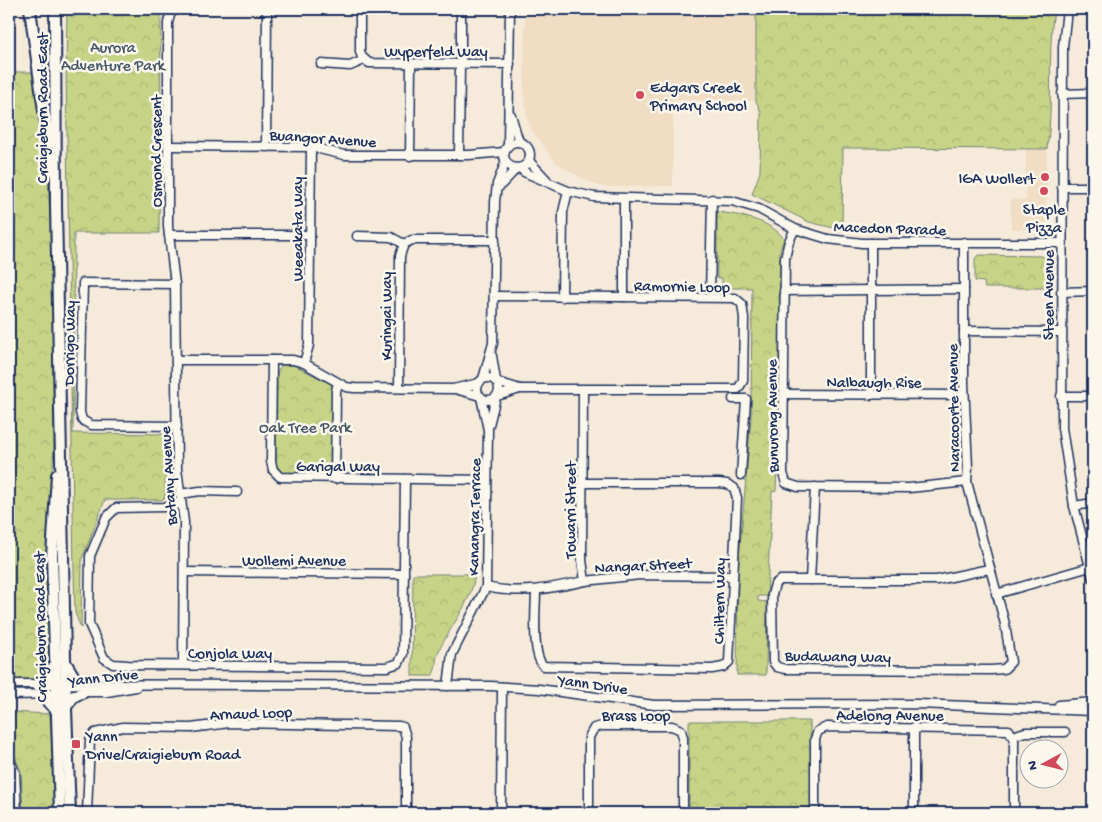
<svg xmlns="http://www.w3.org/2000/svg" width="1102" height="822" font-family="'Gochi Hand',sans-serif">
<style>
.built{fill:#f0ddc4}
.park{fill:url(#park-crowns);stroke:#718272}
.lines{fill:none;stroke-linecap:round;stroke-linejoin:round}
.stream{stroke:#5f98ae;stroke-width:2.5}
.minor-casing{stroke:#1b2f5e;stroke-width:11}
.major-casing{stroke:#1b2f5e;stroke-width:14}
.minor{stroke:#fbf7ec;stroke-width:8}
.major{stroke:#fbf7ec;stroke-width:10}
.poi-dot{fill:#d1495b;stroke:#fbf7ec;stroke-width:2}
.labels{text-anchor:middle;stroke-width:5;stroke-linejoin:round;paint-order:stroke}
.park-label{font-size:16px;fill:#465868;stroke:#fbf7ec}
.street-label{font-size:16px;fill:#1b2f5e;stroke:#fbf7ec}
.poi-label{font-size:16px;fill:#1b2f5e;stroke:#fbf7ec;text-anchor:start}
</style>
<defs>
<pattern id="park-crowns" width="20" height="18" patternUnits="userSpaceOnUse" patternTransform="scale(1.25)"><rect width="20" height="18" fill="#c7d487"/><path d="M2 6a3 3 0 1 1 6 0M12 15a3 3 0 1 1 6 0" fill="none" stroke="#aab677"/></pattern>
</defs>
<rect width="100%" height="100%" fill="#f6ebda"/>
<filter id="ink" filterUnits="userSpaceOnUse"><feTurbulence type="fractalNoise" baseFrequency=".02" numOctaves="2"/><feDisplacementMap in="SourceGraphic" scale="10" xChannelSelector="R" yChannelSelector="G"/><feConvolveMatrix kernelMatrix="1 2 1 2 8 2 1 2 1" color-interpolation-filters="sRGB"/></filter>
<g filter="url(#ink)">
<g class="built">
<path d="M525,9H756V101L673,100V186L602,187L587,181L556,163L531,129L527,118L524,90Z"/>
<path d="M1026,149H1047L1046,223L1040,229H1011V200H1026Z"/>
</g>
<g class="park">
<path d="M67,9H161L159,233H74L73,433L162,434L166,437L165,497L162,500H105L82,559L81,628L75,613L74,571L66,72Z"/>
<path d="M756,9H1054C1047,55 1054,103 1047,149L843,148L842,230L809,222L752,194L760,172L761,112L756,101Z"/>
<path d="M9,72H33L48,178L52,259L54,447L48,538L51,637L47,670L35,679H9Z"/>
<path d="M717,212C737,214 773,221 784,239L780,250L779,418L776,491L772,492L767,596H758V601L767,602L766,675H737L738,571L751,419L752,288H722V278H717Z"/>
<path d="M978,255L1042,256L1048,261L1047,288H985L984,282L975,281V259Z"/>
<path d="M282,365H294L335,386L331,475H283L276,465L277,372Z"/>
<path d="M413,574H475C472,603 449,627 438,653C435,661 437,669 432,676H412Z"/>
<path d="M9,712L50,714L55,813H23L21,771L9,743Z"/>
<path d="M689,721H810L811,812L689,813Z"/>
</g>
<g class="lines">
<g class="stream">
<path d="M74,16L87,9"/>
<path d="M9,117H13"/>
</g>
<g class="minor-casing">
<g id="minor">
<path d="M175,9L170,15L168,23V227L175,284L83,283L80,412L82,420L91,425L177,426"/>
<path d="M360,9V52L362,57L369,63L510,64"/>
<path d="M1067,9L1063,47L1062,428L1074,506L1093,578"/>
<path d="M321,64L350,66L364,60"/>
<path d="M461,64V9"/>
<path d="M1062,94L1093,93"/>
<path d="M511,115L519,142"/>
<circle cx="517" cy="155" r="13"/>
<path d="M169,146L311,147L344,155H469L505,152"/>
<path d="M508,146L510,9"/>
<path d="M266,147L267,9"/>
<path d="M459,155L460,64"/>
<path d="M410,156L411,64"/>
<path d="M529,161L546,179"/>
<path d="M520,168L524,172L568,191L594,197L732,201L759,209L795,229L828,239L862,243H1062"/>
<path d="M499,187L517,168"/>
<path d="M1062,187H1093"/>
<path d="M795,229L789,241L785,258L783,473L786,483L798,487L909,488L967,482"/>
<path d="M169,235H310"/>
<path d="M357,236L391,237L404,244L412,240H495"/>
<path d="M964,242V383L968,467L967,482L1005,624L1011,662L1004,669L991,670L785,669L777,667L773,662L772,595L775,584L780,580H937L989,569"/>
<path d="M175,284L177,469L184,522L183,665"/>
<path d="M784,291L964,289"/>
<path d="M1061,292L1093,291"/>
<path d="M495,296L735,298L742,304L744,318L743,381L738,389H520L497,396"/>
<path d="M562,297L563,212L568,191"/>
<path d="M624,297V200"/>
<path d="M710,297L712,199"/>
<path d="M964,331L1061,332"/>
<path d="M492,356L496,381"/>
<path d="M177,360H293L304,363L346,387L354,388L453,389L479,383"/>
<path d="M272,360L271,461L273,470L280,477L487,480"/>
<path d="M304,363L309,345L311,147"/>
<circle cx="488" cy="389" r="11"/>
<path d="M483,379L493,343L495,202L497,184L506,161"/>
<path d="M497,382L520,389"/>
<path d="M399,388L400,256L404,244"/>
<path d="M455,389L480,396"/>
<path d="M784,394L964,395"/>
<path d="M871,395V243"/>
<path d="M1061,396H1093"/>
<path d="M733,399H746L741,475"/>
<path d="M489,425L496,397"/>
<path d="M335,479L336,391L338,383"/>
<path d="M180,494L200,491L237,492"/>
<path d="M181,502L164,507L116,508L106,518L90,556L89,624L104,658L113,664L128,665L387,667L399,663L403,654L405,479"/>
<path d="M1074,506L1093,503"/>
<path d="M184,572L404,574"/>
<path d="M810,580L815,487"/>
<path d="M585,581L640,575L732,576"/>
<path d="M486,587C520,595 552,588 585,581L582,560L583,390"/>
<path d="M536,591C536,607 531,657 544,666L712,669L723,667L729,662L737,498L734,488L727,484L719,483H583"/>
<path d="M996,594L1090,567"/>
<path d="M9,684L491,686L539,689L654,705L918,704L1093,711"/>
<path d="M448,686L452,654L486,587L488,430L481,397"/>
<path d="M81,692H107L136,687"/>
<path d="M9,695L59,694"/>
<path d="M1059,705L1093,702"/>
<path d="M1013,736L1025,732H1065"/>
<path d="M9,758L15,773L17,813"/>
<path d="M87,813L90,740L95,733L123,727L191,728L229,723L399,726L403,727L406,737V813"/>
<path d="M501,813L502,687"/>
<path d="M589,813V737L594,728L602,726H672L681,730L683,738V813"/>
<path d="M815,813V739L818,731L827,727L1009,730L1014,739V813"/>
<path d="M914,813V727"/>
</g>
</g>
<g class="major-casing">
<g id="major">
<path d="M30,9L52,169"/>
<path d="M55,9L56,207L66,709L70,813"/>
<path d="M57,475L52,556L60,813"/>
<path d="M67,665L76,680L85,685"/>
<path d="M37,685L46,680L54,666"/>
<path d="M41,695L55,709"/>
<path d="M66,707L74,696L84,692"/>
</g>
</g>
<use href="#minor" class="minor"/>
<use href="#major" class="major"/>
</g>
</g>
<g class="poi-dot">
<circle cx="640" cy="95" r="5"/>
<circle cx="1045" cy="177" r="5"/>
<circle cx="1044" cy="191" r="5"/>
<rect x="71" y="739" width="10" height="10" rx="2.5"/>
</g>
<g class="labels">
<g class="park-label">
<text x="113" y="52">Aurora<tspan x="113" dy="18">Adventure Park</tspan></text>
<text x="305" y="432">Oak Tree Park</text>
</g>
<g class="street-label">
<text x="436" y="56">Wyperfeld Way</text>
<text transform="translate(41 108) rotate(-90)" y="6">Craigieburn Road East</text>
<text transform="translate(323 137) rotate(4)" y="6">Buangor Avenue</text>
<text transform="translate(155 151) rotate(-90)" y="6">Osmond Crescent</text>
<text transform="translate(890 227) rotate(2)" y="6">Macedon Parade</text>
<text transform="translate(296 229) rotate(-90)" y="6">Weeakata Way</text>
<text transform="translate(682 285) rotate(1)" y="6">Ramornie Loop</text>
<text transform="translate(1047 295) rotate(-90)" y="6">Steen Avenue</text>
<text transform="translate(385 316) rotate(-90)" y="6">Kuringai Way</text>
<text transform="translate(68 343) rotate(-89)" y="6">Dorrigo Way</text>
<text x="874" y="387">Nalbaugh Rise</text>
<text transform="translate(952 408) rotate(-91)" y="6">Naracoorte Avenue</text>
<text transform="translate(771 416) rotate(-91)" y="6">Bunurong Avenue</text>
<text x="338" y="471">Garigal Way</text>
<text transform="translate(167 476) rotate(-94)" y="6">Botany Avenue</text>
<text transform="translate(569 510) rotate(-90)" y="6">Towarri Street</text>
<text transform="translate(473 517) rotate(-89)" y="6">Kanangra Terrace</text>
<text x="294" y="565">Wollemi Avenue</text>
<text transform="translate(643 564) rotate(-3)" y="6">Nangar Street</text>
<text transform="translate(718 601) rotate(-89)" y="6">Chiltern Way</text>
<text transform="translate(39 627) rotate(-91)" y="6">Craigieburn Road East</text>
<text x="230" y="658">Conjola Way</text>
<text transform="translate(838 655) rotate(1)" y="6">Budawang Way</text>
<text transform="translate(103 676) rotate(-6)" y="6">Yann Drive</text>
<text transform="translate(593 683) rotate(8)" y="6">Yann Drive</text>
<text transform="translate(251 712) rotate(-2)" y="6">Arnaud Loop</text>
<text x="636" y="720">Brass Loop</text>
<text x="890" y="720">Adelong Avenue</text>
</g>
<g class="poi-label">
<text x="650" y="92">Edgars Creek<tspan x="650" dy="18">Primary School</tspan></text>
<text x="1035" y="183" text-anchor="end">IGA Wollert</text>
<text x="1044" y="214" text-anchor="middle">Staple<tspan x="1044" dy="18">Pizza</tspan></text>
<text x="86" y="741">Yann<tspan x="86" dy="18">Drive/Craigieburn Road</tspan></text>
</g>
</g>
<rect width="1102" height="822" fill="none" stroke="#fbf7ec" stroke-width="30"/>
<rect x="15" y="15" width="1072" height="792" fill="none" stroke="#1b2f5e" stroke-width="2" filter="url(#ink)"/>
<g transform="translate(1044 764) rotate(263)"><circle r="24" fill="#fbf7ec" stroke="#a1a7b3"/>
<path d="M0-4L9 19L0 12L-9 19Z" fill="#d1495b"/>
<text y="-8" font-size="14" font-weight="bold" text-anchor="middle" fill="#1b2f5e">N</text>
</g>
</svg>
